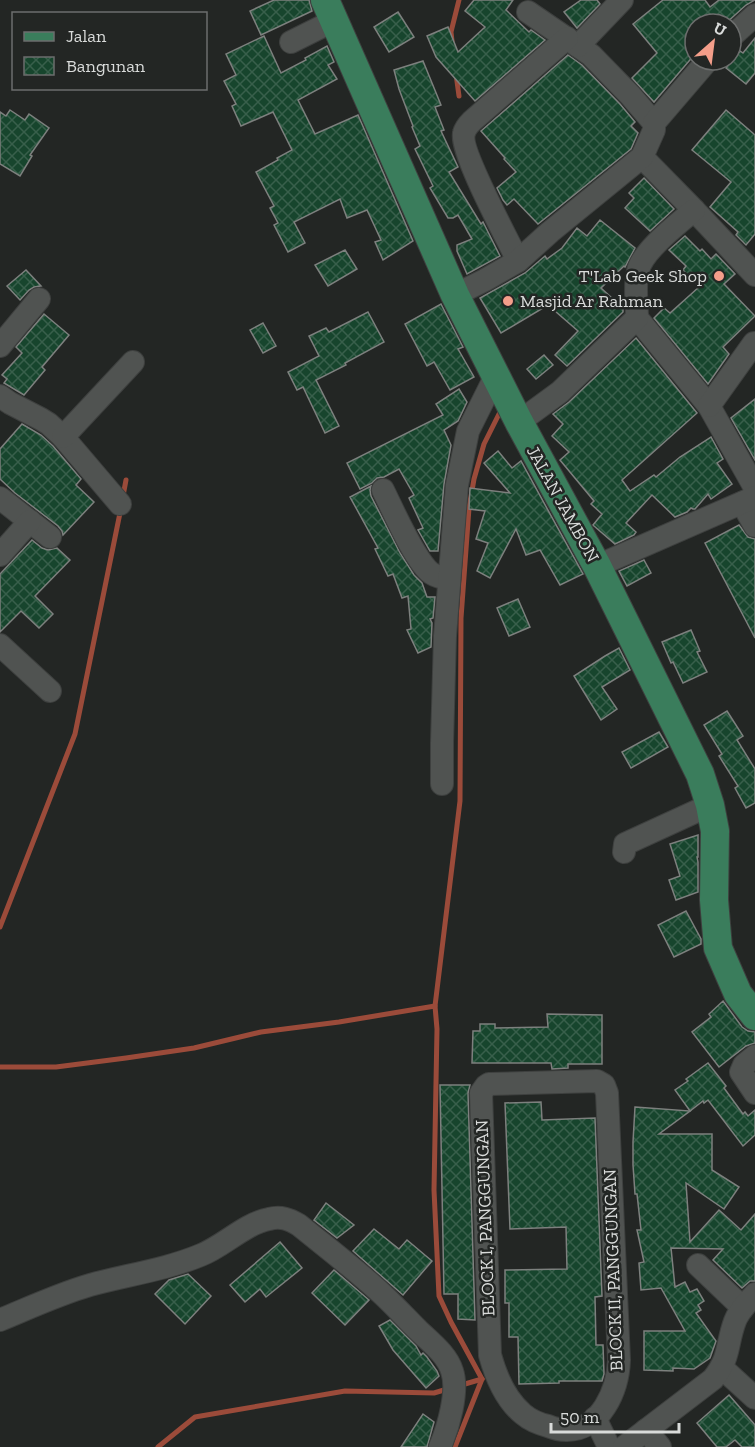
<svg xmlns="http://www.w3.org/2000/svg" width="755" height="1447" font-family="'Zilla Slab',serif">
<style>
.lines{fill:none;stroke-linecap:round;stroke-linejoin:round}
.stream{stroke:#9b4b3a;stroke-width:5}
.building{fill:url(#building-cross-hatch);stroke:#7d807e;stroke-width:1.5}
.minor-casing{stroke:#3e403f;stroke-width:24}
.major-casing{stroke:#3e403f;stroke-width:30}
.minor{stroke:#505351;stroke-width:22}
.major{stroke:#3a7d5c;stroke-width:28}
.poi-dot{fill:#f49e8a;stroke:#232624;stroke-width:2}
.labels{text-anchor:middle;stroke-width:5;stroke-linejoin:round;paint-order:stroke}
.poi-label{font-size:18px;fill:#d9dbda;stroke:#232624;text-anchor:end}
.street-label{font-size:18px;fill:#d9dbda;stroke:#232624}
</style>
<defs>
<pattern id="building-cross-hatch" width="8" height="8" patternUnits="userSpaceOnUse" patternTransform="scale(1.5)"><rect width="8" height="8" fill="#17452d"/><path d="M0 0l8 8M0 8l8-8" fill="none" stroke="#385f4b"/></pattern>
</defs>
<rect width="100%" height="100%" fill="#232624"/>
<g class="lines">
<g class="stream">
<path d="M452,41L451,32L459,0"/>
<path d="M456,74L459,96"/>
<path d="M123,496L126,480"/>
<path d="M0,927L75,734L121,508"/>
<path d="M0,1067H56L126,1058L194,1048L261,1032L339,1022L435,1006"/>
<path d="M482,1379L451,1322L439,1296L434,1190L437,1029L435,1006L460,801L461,618L469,508L474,479L484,444L502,408"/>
<path d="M465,1384L482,1379"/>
<path d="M158,1447L195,1417L345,1391L434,1393L444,1390"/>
<path d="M455,1447L482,1379"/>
</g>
</g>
<g class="building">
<path d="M274,0H309L312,11L261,35L250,11Z"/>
<path d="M474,0H513L506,10L529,32L531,30L545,40L475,101L436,57L427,36L448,27L458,52L485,27L465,11Z"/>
<path d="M581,0H597L600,4L577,28L564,12Z"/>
<path d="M663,0H705L710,7L719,0H755L746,5L725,24H695V54L654,102L632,78L657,53L633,24Z"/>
<path d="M398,12L414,37L389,52L374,27Z"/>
<path d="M264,36L281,73L306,60L305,58L327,46L334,62L328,65L337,79L298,100L315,134L358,115L413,241L383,260L375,242L381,240L367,210L347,218L340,199L294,222L305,243L288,252L274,225L278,223L270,208L274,206L256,172L278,160L277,158L292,150L273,112L241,126L232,106L236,104L224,81L236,75L226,54Z"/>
<path d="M755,38V73L746,84L726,68L740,51L743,53Z"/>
<path d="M568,55L582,65L620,104L635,122L631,126L638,133L631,149L538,224L514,199L507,205L503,200L497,188L516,172L504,159L505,158L481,131Z"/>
<path d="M423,61L441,105L435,107L444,130L441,131L458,167L449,172L481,224L483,222L500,256L467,274L457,251V245L472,239L458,215L453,218H448L430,188L433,186L415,149L420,146L412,127L413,126L399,89L394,70Z"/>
<path d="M10,110L25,120L29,114L49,128L30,155L32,156L20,176L0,164V112L6,116Z"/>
<path d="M726,110L755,135V234L746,245L736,235L738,232L710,207L731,182L692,150Z"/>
<path d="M644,178L674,209L650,231L625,208L634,198L629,193Z"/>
<path d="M600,220L635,248L625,267L624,266L601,288L623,308V312L567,366L555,355L578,331L548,305L501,333L480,298L525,273L545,256L547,259L562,248L577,228L587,236Z"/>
<path d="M685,236L700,251L702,249L711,259L716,254L735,274L724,284L755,316L723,347L729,354L708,384L654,318L664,308L670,313L699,287L683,270L686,266L669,250Z"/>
<path d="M345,250L357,269L328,286L315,265Z"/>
<path d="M26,270L41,286L34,287L29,290L20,300L7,286Z"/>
<path d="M441,304L463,347L458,349L474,377L450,390L434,362L427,366L405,324Z"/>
<path d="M368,312L384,342L345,363L346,365L316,380L339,426L325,433L303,387L297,390L288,372L319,356L309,336L326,328L329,332Z"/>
<path d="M44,314L69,335L42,367L45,370L24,395L4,383L7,379L2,375L22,353L16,347Z"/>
<path d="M263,323L276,346L263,353L250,330Z"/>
<path d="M636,338L697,413L622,480L630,491L654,475L656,477L680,457L711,437L723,459L717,463L732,484L711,499L708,494L695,509H693L691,508L687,512L675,517L652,495L626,523L636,532L634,535L615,544L594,526L593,525L602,514L591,504L594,501L560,460L569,452L552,436L563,424L553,414L569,402Z"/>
<path d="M544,355L553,365L536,379L527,369Z"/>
<path d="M459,389L467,402L458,421L444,430L451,445L444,484L438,551H430L418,530L423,528L409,498L414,495L399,469L384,477L377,478L372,483L360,489L347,463L443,415L436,404Z"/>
<path d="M755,399V460L731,418Z"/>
<path d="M22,424L41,435L53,446L81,479L76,485L94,502L63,535L62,531L58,526L15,493L0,479V449Z"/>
<path d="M498,451L512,468L521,461L583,574L560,585L540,550L526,555L516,529L490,578L477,571L488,543L476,539L485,511L469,509L470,488L510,493L484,463Z"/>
<path d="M371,486L370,490L371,496L400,553L414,575L422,583L427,597H435L433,618L430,619L432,623L431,647L418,653L407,630L411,629L408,596L402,598L393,574L388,576L375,549L378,548L350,497Z"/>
<path d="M739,525L748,537L755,539V638L705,543Z"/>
<path d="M32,540L42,548L48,550L57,548L70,560L35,596L53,614L39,628L21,611L0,632V574Z"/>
<path d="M644,560L651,573L627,586L619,571Z"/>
<path d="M518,599L530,627L509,636L497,608Z"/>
<path d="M691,630L700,651L697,652L707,672L683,683L673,662L671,663L662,642Z"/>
<path d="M619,648L630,670L602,687L617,709L601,720L574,676L605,656Z"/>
<path d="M727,711L743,736L737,740L755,769V803L746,808L735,788L738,786L719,756L722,754L704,725Z"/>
<path d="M659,732L668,747L631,768L622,752Z"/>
<path d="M698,835V857H697L698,862V892L676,900L669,880L680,876L670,844Z"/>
<path d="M686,911L701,939V944L674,957L658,925Z"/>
<path d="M723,1001L742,1027L748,1031L755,1032V1043L746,1046L719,1067L692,1032L711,1017L709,1014Z"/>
<path d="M547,1014L602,1015V1064H568V1068L552,1069L551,1063H472L473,1031H480V1024H495V1028L548,1027Z"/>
<path d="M708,1063L726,1086L724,1088L743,1114L745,1112L748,1116L755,1110V1135L743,1146L708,1100L704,1103L703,1101L690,1111L675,1090L688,1081L686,1079Z"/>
<path d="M440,1085H470L468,1093L475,1320L458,1319V1294H444Z"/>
<path d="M541,1102L542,1120L595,1118L602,1296L595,1297L596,1345H603L604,1374L602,1381H559V1383L519,1384L518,1337H509V1303H505V1270L567,1269L566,1227L510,1229L505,1103Z"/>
<path d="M635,1107L690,1111L659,1134H712V1170L739,1187L724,1209L686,1183L690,1242L719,1210L741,1230L755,1214V1281H750L742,1288L713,1260L723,1249L671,1248L675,1287L685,1282L690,1292L697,1289L704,1301L698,1305L701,1310L696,1313L716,1341L710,1358L694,1369L673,1368V1371L644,1370V1331H685L661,1288L641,1290L639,1263L644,1262L637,1230H641L637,1194H635L633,1165V1142Z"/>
<path d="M326,1203L354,1225L337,1238L314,1220Z"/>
<path d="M374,1229L399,1249L407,1240L432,1261L403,1295L353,1251Z"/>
<path d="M280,1242L302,1268L266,1297L260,1289L245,1302L230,1285Z"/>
<path d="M334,1270L369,1300L345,1325L312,1293Z"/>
<path d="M188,1274L211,1296L185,1324L155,1294L169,1280Z"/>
<path d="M390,1320L416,1346L421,1355L423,1353L427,1357L437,1371L439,1376L426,1388L393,1350L379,1326Z"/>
<path d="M729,1395L755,1425V1447H742L735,1440L726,1447H717L697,1423Z"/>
<path d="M423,1414L434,1422L427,1447H401Z"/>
</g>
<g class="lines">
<g class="minor-casing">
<g id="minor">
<path d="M528,12L591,55L630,95L654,123"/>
<path d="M731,37L755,15"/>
<path d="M291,42L335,20"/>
<path d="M578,46L622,0"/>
<path d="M642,157L694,210L755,275"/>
<path d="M518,261C508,240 459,150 464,133C465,129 469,124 472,121L567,38"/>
<path d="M455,295L485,280L518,261L550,232L642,157L654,130V123L708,60"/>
<path d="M637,318L709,406L755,488"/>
<path d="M0,346L39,299"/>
<path d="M0,396L10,403L41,419L49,424L63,437L120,504"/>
<path d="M709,406L754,343"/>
<path d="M519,422L560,392L637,318C637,304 634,284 638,271C642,251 678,224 694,210"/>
<path d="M63,437L133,362"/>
<path d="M383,490C393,510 415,561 431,573C437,577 443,578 449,579"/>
<path d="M0,498L50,537"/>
<path d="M742,503L755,526"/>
<path d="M0,555L30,521"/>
<path d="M597,566L755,497"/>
<path d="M0,645L50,691"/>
<path d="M442,784V743L445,636L457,485L468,431L495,377"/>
<path d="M624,852L625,844L710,805"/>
<path d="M755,1056L744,1065L741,1072L755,1093"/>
<path d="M597,1081L604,1085L607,1093L619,1360C618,1389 601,1431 566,1430C560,1430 553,1428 548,1426C540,1424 530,1420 523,1414C505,1399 496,1377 490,1355L481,1093L486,1086L489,1084Z"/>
<path d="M698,1265L743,1308"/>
<path d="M0,1320C29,1308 59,1294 90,1285C126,1275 165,1270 201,1255C224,1246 244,1224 269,1219C281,1216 289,1219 299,1225C326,1247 355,1269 381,1293C393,1304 405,1317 417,1329C429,1341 447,1354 452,1371C459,1391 448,1428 440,1447"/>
<path d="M722,1368L755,1398"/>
<path d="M595,1418L609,1447"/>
<path d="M646,1430L660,1447"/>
<path d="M624,1447L713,1379C731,1356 726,1345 735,1321C739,1310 748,1302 755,1294"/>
</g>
</g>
<g class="major-casing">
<path id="major" d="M325,0L455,295L519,422L597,566L700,774L710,805L715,831L714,900L718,948L738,994L755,1016"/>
</g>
<use href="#minor" class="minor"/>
<use href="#major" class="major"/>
</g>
<g class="poi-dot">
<circle cx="719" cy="276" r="6"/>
<circle cx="508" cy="301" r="6"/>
</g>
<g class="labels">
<g class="poi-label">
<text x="707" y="282">T'Lab Geek Shop</text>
<text x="520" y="307" text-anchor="start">Masjid Ar Rahman</text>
</g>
<g class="street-label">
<text transform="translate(563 504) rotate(61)" y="6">JALAN JAMBON</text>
<text transform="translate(485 1218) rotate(-92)" y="6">BLOCK I, PANGGUNGAN</text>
<text transform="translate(613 1270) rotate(-92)" y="6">BLOCK II, PANGGUNGAN</text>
</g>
</g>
<rect x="12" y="12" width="195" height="78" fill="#232624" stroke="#6c6e6d" stroke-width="1.5"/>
<rect x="24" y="32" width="30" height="9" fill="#3a7d5c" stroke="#6c6e6d" stroke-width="1.5"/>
<text x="66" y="42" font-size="18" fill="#d9dbda">Jalan</text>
<rect x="24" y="57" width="30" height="18" fill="url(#building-cross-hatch)" stroke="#6c6e6d" stroke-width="1.5"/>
<text x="66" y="72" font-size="18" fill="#d9dbda">Bangunan</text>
<g transform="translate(713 42) rotate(28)"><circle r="28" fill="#232624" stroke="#6c6e6d" stroke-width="1.5"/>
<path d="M0-4.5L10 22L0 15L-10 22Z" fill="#f49e8a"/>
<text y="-9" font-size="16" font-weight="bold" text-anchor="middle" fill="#d9dbda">U</text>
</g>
<path d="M551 1423v9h128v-9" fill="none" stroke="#d9dbda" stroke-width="3"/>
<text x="560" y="1423" font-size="18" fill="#d9dbda" stroke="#232624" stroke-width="4.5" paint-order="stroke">50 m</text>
</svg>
